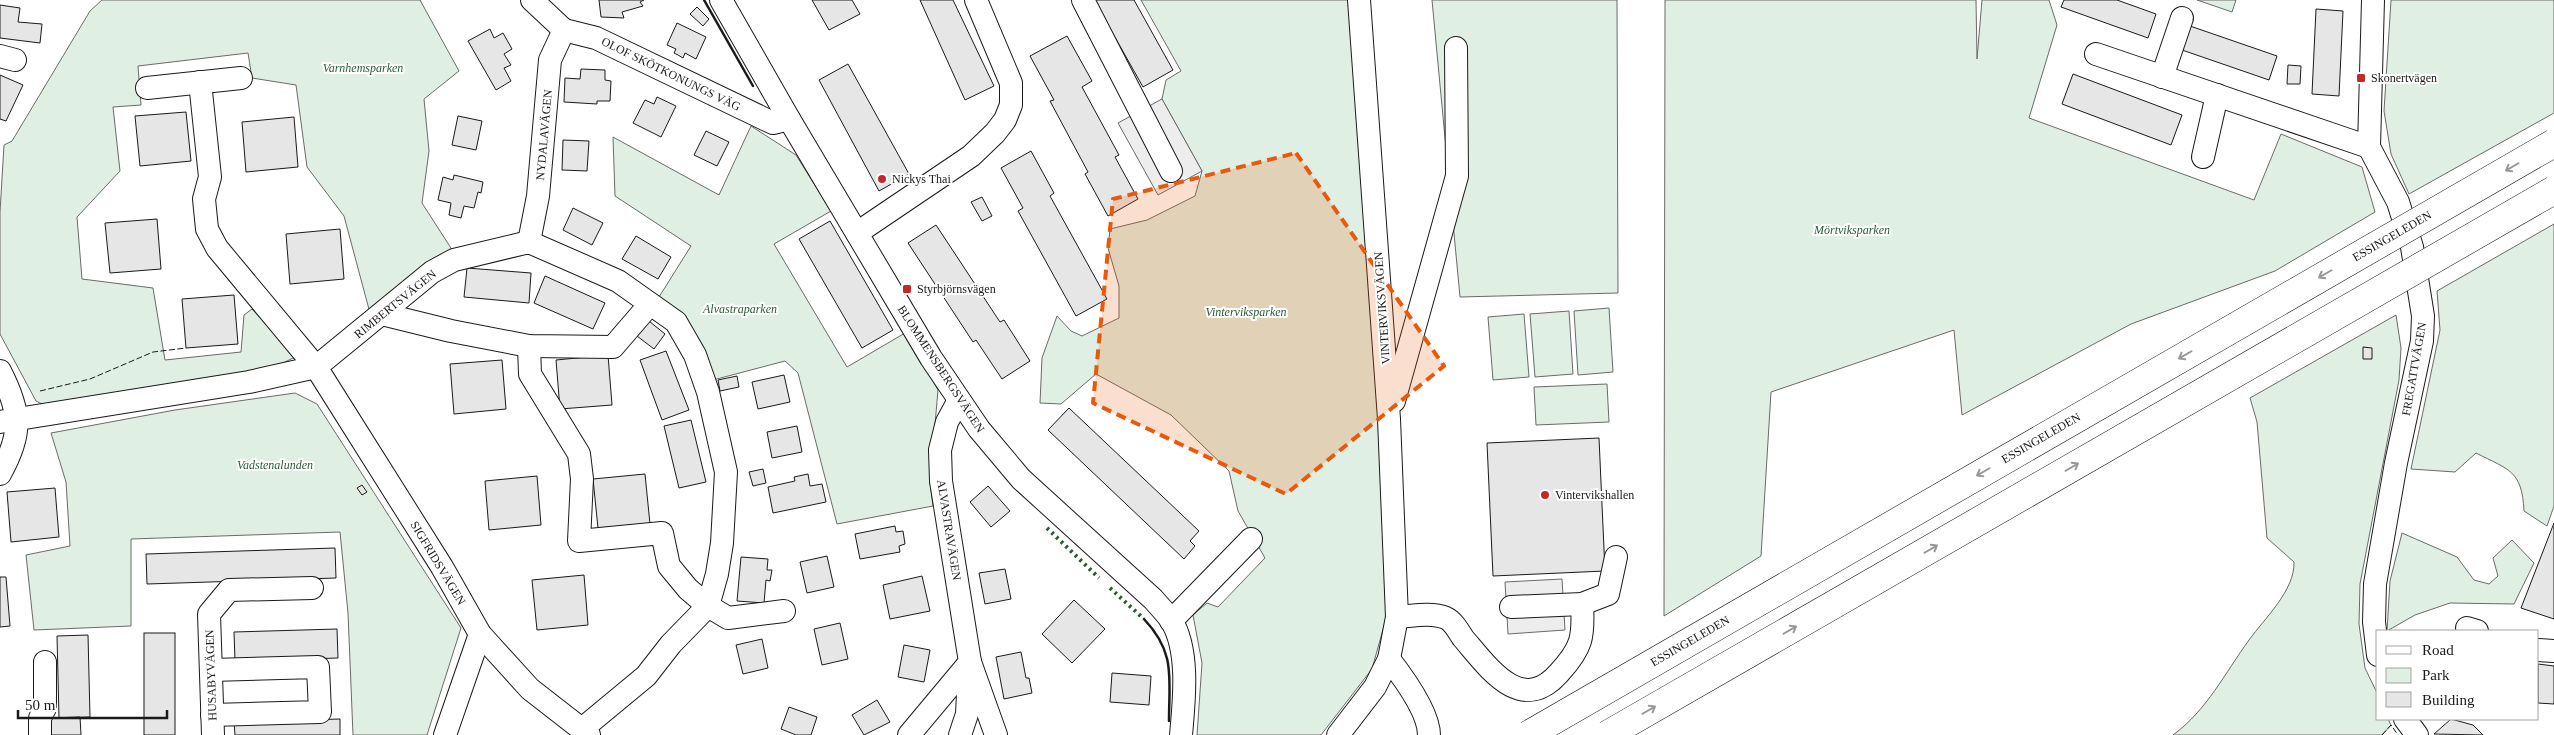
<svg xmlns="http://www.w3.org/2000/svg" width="2554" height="735" font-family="Georgia,serif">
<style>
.green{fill:#e0efe3;stroke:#6a6a6a}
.parking{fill:#ededed;stroke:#6a6a6a}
.building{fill:#e6e6e6;stroke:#1a1a1a}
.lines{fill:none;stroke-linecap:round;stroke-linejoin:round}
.minor-casing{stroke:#1a1a1a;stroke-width:24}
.minor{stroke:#fff;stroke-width:22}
.highway-bridge-casing{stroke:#1a1a1a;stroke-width:29;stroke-linecap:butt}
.highway-bridge{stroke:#fff;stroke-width:28}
.hedge{stroke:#2b5a34;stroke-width:4;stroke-dasharray:2.5 4;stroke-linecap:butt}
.fence{stroke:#1a1a1a;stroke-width:1;stroke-dasharray:6 2.5;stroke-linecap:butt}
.wall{stroke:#1a1a1a;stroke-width:2.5}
.oneway{stroke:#989898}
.marked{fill:#e8590c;fill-opacity:0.2;stroke:#e8590c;stroke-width:4;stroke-dasharray:10 6;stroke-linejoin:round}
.poi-dot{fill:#c62828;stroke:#fff;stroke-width:2}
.labels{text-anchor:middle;stroke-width:4;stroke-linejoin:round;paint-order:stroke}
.park-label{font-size:12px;font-style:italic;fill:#2b5a34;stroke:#fff}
.street-label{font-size:12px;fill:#1a1a1a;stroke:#fff}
.poi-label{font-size:12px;fill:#1a1a1a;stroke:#fff;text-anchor:start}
</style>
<rect width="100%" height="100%" fill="#fff"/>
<g class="green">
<path d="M102,0H420L459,71L424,99L429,151L422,203L458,259L370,313L344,216L307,167L296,85L252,78L248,53L138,66L141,105L113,107L120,171L77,217L82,279L153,288L165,360L241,352L244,315L252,309L295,357L275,367L44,405L36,401L0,334V212L4,145L12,141L90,11Z"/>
<path d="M1141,0H1351L1374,327L1387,615L1372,669L1321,735H1197L1202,663L1193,615L1207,603L1218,607L1265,558L1238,511L1229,471L1171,415L1096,374L1061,404L1040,403L1042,358L1057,316L1071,331L1082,336L1119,318V286L1108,248L1110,229L1147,220L1195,196L1202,171L1162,99L1166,80L1181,71Z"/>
<path d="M1432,0H1617L1618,293L1460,297Z"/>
<path d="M1665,0H1976L1977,59L1982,0H2049L2057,25L2029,118L2254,200L2281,134L2362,167L2375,212L2275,271L2131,324L1962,415L1954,330L1771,392L1761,556L1664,616Z"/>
<path d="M2197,0H2236L2232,12Z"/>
<path d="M2391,0H2554V113L2409,194L2391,154L2384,111Z"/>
<path d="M751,126L796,155L831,211L774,244L847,367L905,333L938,390L930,482L933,506L837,524L798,373L785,361L713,380L685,315L659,297L691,246L615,196L613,137L719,195Z"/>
<path d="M2554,224V506L2547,526L2524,511C2522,470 2509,470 2476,453L2455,472L2411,469L2440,330L2437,291Z"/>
<path d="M1609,308L1613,372L1578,375L1574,311Z"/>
<path d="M1569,311L1573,374L1535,377L1530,314Z"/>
<path d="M1524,314L1529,377L1493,380L1488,317Z"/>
<path d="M2396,315L2401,348L2399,380L2360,584L2359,624L2365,668L2378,695V719H2388L2391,725L2382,735H2173C2207,710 2225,673 2249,640C2265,618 2295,590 2294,562L2267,538L2257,422L2250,398Z"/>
<path d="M1607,384L1609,422L1536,425L1534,387Z"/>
<path d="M295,393L317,404L461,628L427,735H353L348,613L340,532L131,539V626L34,630L26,555L70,546L66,482L51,433L175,410Z"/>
<path d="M2402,533L2457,557L2474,580L2489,584L2498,576L2493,558L2512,540L2534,563L2514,604L2450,603L2415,615L2387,631L2390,581Z"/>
</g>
<g class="parking">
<path d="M1162,99L1202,171L1158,195L1118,123Z"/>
<path d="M1562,579L1565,630L1508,634L1505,582Z"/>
</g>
<g class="building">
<path d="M599,0H644L640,2L643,6L622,12L624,18L601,17Z"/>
<path d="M812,0H852L860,14L829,30Z"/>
<path d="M920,0H953L994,86L965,100Z"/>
<path d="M1094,0H1134L1173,70L1143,87Z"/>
<path d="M2064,0H2117L2156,14L2148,38L2061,7Z"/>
<path d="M0,5L20,8L18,22L42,24L40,43L0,38Z"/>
<path d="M697,7L709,19L703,26L690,14Z"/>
<path d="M2316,9L2343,11L2339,96L2312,94Z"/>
<path d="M677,23L706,37L696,59L685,53L683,58L678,55L674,53L676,49L667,45Z"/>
<path d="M2190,26L2277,56L2269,80L2182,50Z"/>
<path d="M490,29L494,38L503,33L512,49L504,54L511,65L504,68L511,81L496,90L468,41Z"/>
<path d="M1067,36L1092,81L1082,87L1119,155L1115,157L1138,199L1108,216L1085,174L1088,172L1050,101L1054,100L1030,56Z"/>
<path d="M848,64L909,174L879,191L819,80Z"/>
<path d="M2288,65L2301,66L2300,84H2287Z"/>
<path d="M581,69L605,70V80L611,81L610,101H597V104L564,102L565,78L580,79Z"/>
<path d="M2073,74L2182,115L2171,145L2062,104Z"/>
<path d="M0,75L23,85L6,121L0,119Z"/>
<path d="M657,97L676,106L661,137L633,123L645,100L654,104Z"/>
<path d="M186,112L191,161L140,166L135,116Z"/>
<path d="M458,116L482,121L476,150L452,145Z"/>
<path d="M294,117L298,167L246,172L242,122Z"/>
<path d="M706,131L729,142L717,166L694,155Z"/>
<path d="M563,140L589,141L587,171L562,170Z"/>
<path d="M1031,151L1054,193L1050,196L1107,299L1076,316L1018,211L1023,208L1001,168Z"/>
<path d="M454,175L483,182L481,193L478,192L474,208L464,206L461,218L449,215L451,203L438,200L443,177L453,180Z"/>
<path d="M982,197L992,216L982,221L971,202Z"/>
<path d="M573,208L603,223L592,245L563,230Z"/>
<path d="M157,219L161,269L110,273L105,223Z"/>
<path d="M830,221L893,330L862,348L799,239Z"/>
<path d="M936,225L1000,322L1004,320L1030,361L1002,379L976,340L973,342L908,243Z"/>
<path d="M340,229L344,279L290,284L286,234Z"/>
<path d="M636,236L671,257L658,279L622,259Z"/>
<path d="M467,268L531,273L529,303L464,297Z"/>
<path d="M545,276L605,303L593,329L534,303Z"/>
<path d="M234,295L238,344L186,348L182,299Z"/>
<path d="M649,321L665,334L654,349L637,336Z"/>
<path d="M2363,347L2372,348V359H2363Z"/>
<path d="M666,351L689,410L662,420L640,360Z"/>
<path d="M608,355L612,405L560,409L556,360Z"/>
<path d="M502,360L506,409L454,414L450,364Z"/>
<path d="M784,375L790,402L758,409L752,382Z"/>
<path d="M737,376L739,387L720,391L718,380Z"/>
<path d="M1069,408L1199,531L1190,541L1195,546L1184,559L1048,430Z"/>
<path d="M691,420L706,482L679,488L664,426Z"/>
<path d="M797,426L802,452L772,458L767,432Z"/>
<path d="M1599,438L1605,571L1493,576L1487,443Z"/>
<path d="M763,469L766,483L753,486L749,472Z"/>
<path d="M645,474L650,524L598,528L593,479Z"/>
<path d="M808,474L810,486L822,484L826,502L773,513L768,487L795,481L794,477Z"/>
<path d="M537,476L541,525L489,530L485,481Z"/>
<path d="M362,485L367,492L362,495L357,488Z"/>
<path d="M988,486L1010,511L991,527L970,502Z"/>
<path d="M55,488L59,537L11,542L7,492Z"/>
<path d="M2554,523V619L2521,608Z"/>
<path d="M895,526L896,532L903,531L905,544L899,546L900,552L860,559L855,534Z"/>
<path d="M335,548L336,578L147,584L146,554Z"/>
<path d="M827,556L834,587L807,593L800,562Z"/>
<path d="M741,557L768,559L767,570H772L770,581L766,580L764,603L737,601Z"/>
<path d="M1005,569L1011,599L985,604L979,573Z"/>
<path d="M584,575L588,625L537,630L532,580Z"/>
<path d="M922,576L930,611L890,619L883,585Z"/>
<path d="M0,577H6L10,626L0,627Z"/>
<path d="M1074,600L1105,629L1072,663L1042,634Z"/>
<path d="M840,623L848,659L822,665L814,629Z"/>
<path d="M337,629L338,658L235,661L234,632Z"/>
<rect x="144" y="633" width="31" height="102"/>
<path d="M88,635L90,717L59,718L57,636Z"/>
<path d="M762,639L768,668L743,674L736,645Z"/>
<path d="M904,645L930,650L924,682L898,677Z"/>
<path d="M1021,652L1026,678H1029L1032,693L1004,699L996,657Z"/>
<path d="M2538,664L2554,666V704L2538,703Z"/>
<path d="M1112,673L1151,676L1149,705L1110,702Z"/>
<path d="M877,700L890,722L864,735L852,715Z"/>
<path d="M789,707L817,717L811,735H796L781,729Z"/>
<path d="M80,717L81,735H49V718Z"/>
<path d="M340,719V735H235L234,722Z"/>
<path d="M2451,719L2473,725L2483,735L2434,734Z"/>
</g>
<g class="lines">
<g class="minor-casing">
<g id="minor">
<path d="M532,0L564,30L596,38L773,123L789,119"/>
<path d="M721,0L789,119L931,358L979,429L1021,479L1153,599C1159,606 1166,613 1171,620C1190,650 1184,702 1181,735"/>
<path d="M1083,0L1171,171"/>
<path d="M2373,0L2369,147L2398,202L2412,247L2423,316L2422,341L2396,463L2375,584L2374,622L2378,655"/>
<path d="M2096,54L2369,147"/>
<path d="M0,56L15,60"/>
<path d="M2162,77L2182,18"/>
<path d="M147,88L241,78"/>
<path d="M2203,157L2217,95"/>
<path d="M857,233L971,156L995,133L1005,120L1011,105V83L976,0"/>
<path d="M529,242L538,196L550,60L564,30"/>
<path d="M382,314L451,331L529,346L613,347L650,304"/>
<path d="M529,346L530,374L579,454L582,479L579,541L662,533L669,566L688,589L708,606L728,618L784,611"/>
<path d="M0,371C21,412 23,433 0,474"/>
<path d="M1394,401L1457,176L1456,48"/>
<path d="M0,422L249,382L316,367L217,248L207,229L204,199L210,177L200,82"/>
<path d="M1511,607L1582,604L1608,594L1616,557"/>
<path d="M1397,617C1413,616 1431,612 1446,618C1453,621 1459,632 1463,638C1488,667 1521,716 1559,673C1582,648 1584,637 1582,604"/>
<path d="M1171,621L1251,539"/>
<path d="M2467,628L2477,631"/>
<path d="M2538,650L2554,651"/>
<path d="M1389,659C1403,677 1429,712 1429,735"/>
<path d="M970,662L996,735"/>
<path d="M211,670L318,667L320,712L212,715"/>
<path d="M2405,719L2417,735"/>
<path d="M582,729L646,676L671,644L708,606L717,574L722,543L726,472L708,392L695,355L676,322L618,281L529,242L454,260L432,272L316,367L442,567L480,634L530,689L589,735"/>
<path d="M40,735V718L45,708V662"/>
<path d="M213,735L209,614L229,590L312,588"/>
<path d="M445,735L480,634"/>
<path d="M909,735L970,662L941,481L940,450L947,422L959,400"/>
<path d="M960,735L967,714L969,673"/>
<path d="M1338,735L1375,687L1389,659L1397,617L1389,419L1359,0"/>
</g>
</g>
<use href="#minor" class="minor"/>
<g class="highway-bridge-casing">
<g id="highway-bridge">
<path d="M1528,735L2554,143"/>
<path d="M1607,735L2554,190"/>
</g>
</g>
<use href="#highway-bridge" class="highway-bridge"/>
<g class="hedge">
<path d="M1047,528L1099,578"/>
<path d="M1110,588L1144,619"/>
</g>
<g class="fence">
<path d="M40,391L90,379L153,352L186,348"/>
<path d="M2382,735L2391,725L2398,735"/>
</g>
<g class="wall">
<path d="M704,0L753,86"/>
<path d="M1144,619C1176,653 1169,677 1169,721"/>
</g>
</g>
<defs><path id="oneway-shaft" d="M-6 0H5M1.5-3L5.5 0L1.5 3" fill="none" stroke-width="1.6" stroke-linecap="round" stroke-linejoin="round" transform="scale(1.25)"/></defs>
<g class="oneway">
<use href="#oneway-shaft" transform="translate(2512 167) rotate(150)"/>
<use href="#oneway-shaft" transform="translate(2325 274) rotate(150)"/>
<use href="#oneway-shaft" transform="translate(2185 355) rotate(150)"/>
<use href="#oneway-shaft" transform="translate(2072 467) rotate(-30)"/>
<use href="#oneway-shaft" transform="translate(1983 472) rotate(150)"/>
<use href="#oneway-shaft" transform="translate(1931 549) rotate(-30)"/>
<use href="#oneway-shaft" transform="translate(1790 630) rotate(-30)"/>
<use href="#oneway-shaft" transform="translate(1649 710) rotate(-30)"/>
</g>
<path class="marked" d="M1296,153L1444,366L1286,494L1093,403L1113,199Z"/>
<g class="poi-dot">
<rect x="2356" y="73" width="10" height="10" rx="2.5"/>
<circle cx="882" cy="179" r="5"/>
<rect x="902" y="284" width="10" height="10" rx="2.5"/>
<circle cx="1545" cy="495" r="5"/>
</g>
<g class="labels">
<g class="park-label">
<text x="363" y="72">Varnhemsparken</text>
<text x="1852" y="234">Mörtviksparken</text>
<text x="740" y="313">Alvastraparken</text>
<text x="1246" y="316">Vinterviksparken</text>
<text x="275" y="469">Vadstenalunden</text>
</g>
<g class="street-label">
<text transform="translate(671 74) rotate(26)" y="4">OLOF SKÖTKONUNGS VÄG</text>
<text transform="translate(544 135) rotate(-85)" y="4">NYDALAVÄGEN</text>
<text transform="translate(2392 236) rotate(-30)" y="4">ESSINGELEDEN</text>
<text transform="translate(395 304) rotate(-39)" y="4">RIMBERTSVÄGEN</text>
<text transform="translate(1382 308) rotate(-94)" y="4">VINTERVIKSVÄGEN</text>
<text transform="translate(941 369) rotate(57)" y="4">BLOMMENSBERGSVÄGEN</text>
<text transform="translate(2414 369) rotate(-80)" y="4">FREGATTVÄGEN</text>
<text transform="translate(2041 438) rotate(-30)" y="4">ESSINGELEDEN</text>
<text transform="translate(949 530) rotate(81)" y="4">ALVASTRAVÄGEN</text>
<text transform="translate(438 563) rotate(59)" y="4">SIGFRIDSVÄGEN</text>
<text transform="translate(1690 641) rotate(-30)" y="4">ESSINGELEDEN</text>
<text transform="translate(211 675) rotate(-92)" y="4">HUSABYVÄGEN</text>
</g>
<g class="poi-label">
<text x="2371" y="82">Skonertvägen</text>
<text x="892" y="183">Nickys Thai</text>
<text x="917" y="293">Styrbjörnsvägen</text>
<text x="1555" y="499">Vintervikshallen</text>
</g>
</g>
<rect x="2376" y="630" width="162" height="90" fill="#ffffff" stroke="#a3a3a3"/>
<rect x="2386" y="646" width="25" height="8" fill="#ffffff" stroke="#a3a3a3"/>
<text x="2422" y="655" font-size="15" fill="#1a1a1a">Road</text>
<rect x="2386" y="668" width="25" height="15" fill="#e0efe3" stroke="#a3a3a3"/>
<text x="2422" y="680" font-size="15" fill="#1a1a1a">Park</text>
<rect x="2386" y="692" width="25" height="15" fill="#e6e6e6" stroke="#a3a3a3"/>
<text x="2422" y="705" font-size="15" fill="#1a1a1a">Building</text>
<path d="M18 710v8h149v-8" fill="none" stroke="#1a1a1a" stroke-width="2.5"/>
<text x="25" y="710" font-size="15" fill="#1a1a1a" stroke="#ffffff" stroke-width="4" paint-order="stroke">50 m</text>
</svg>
